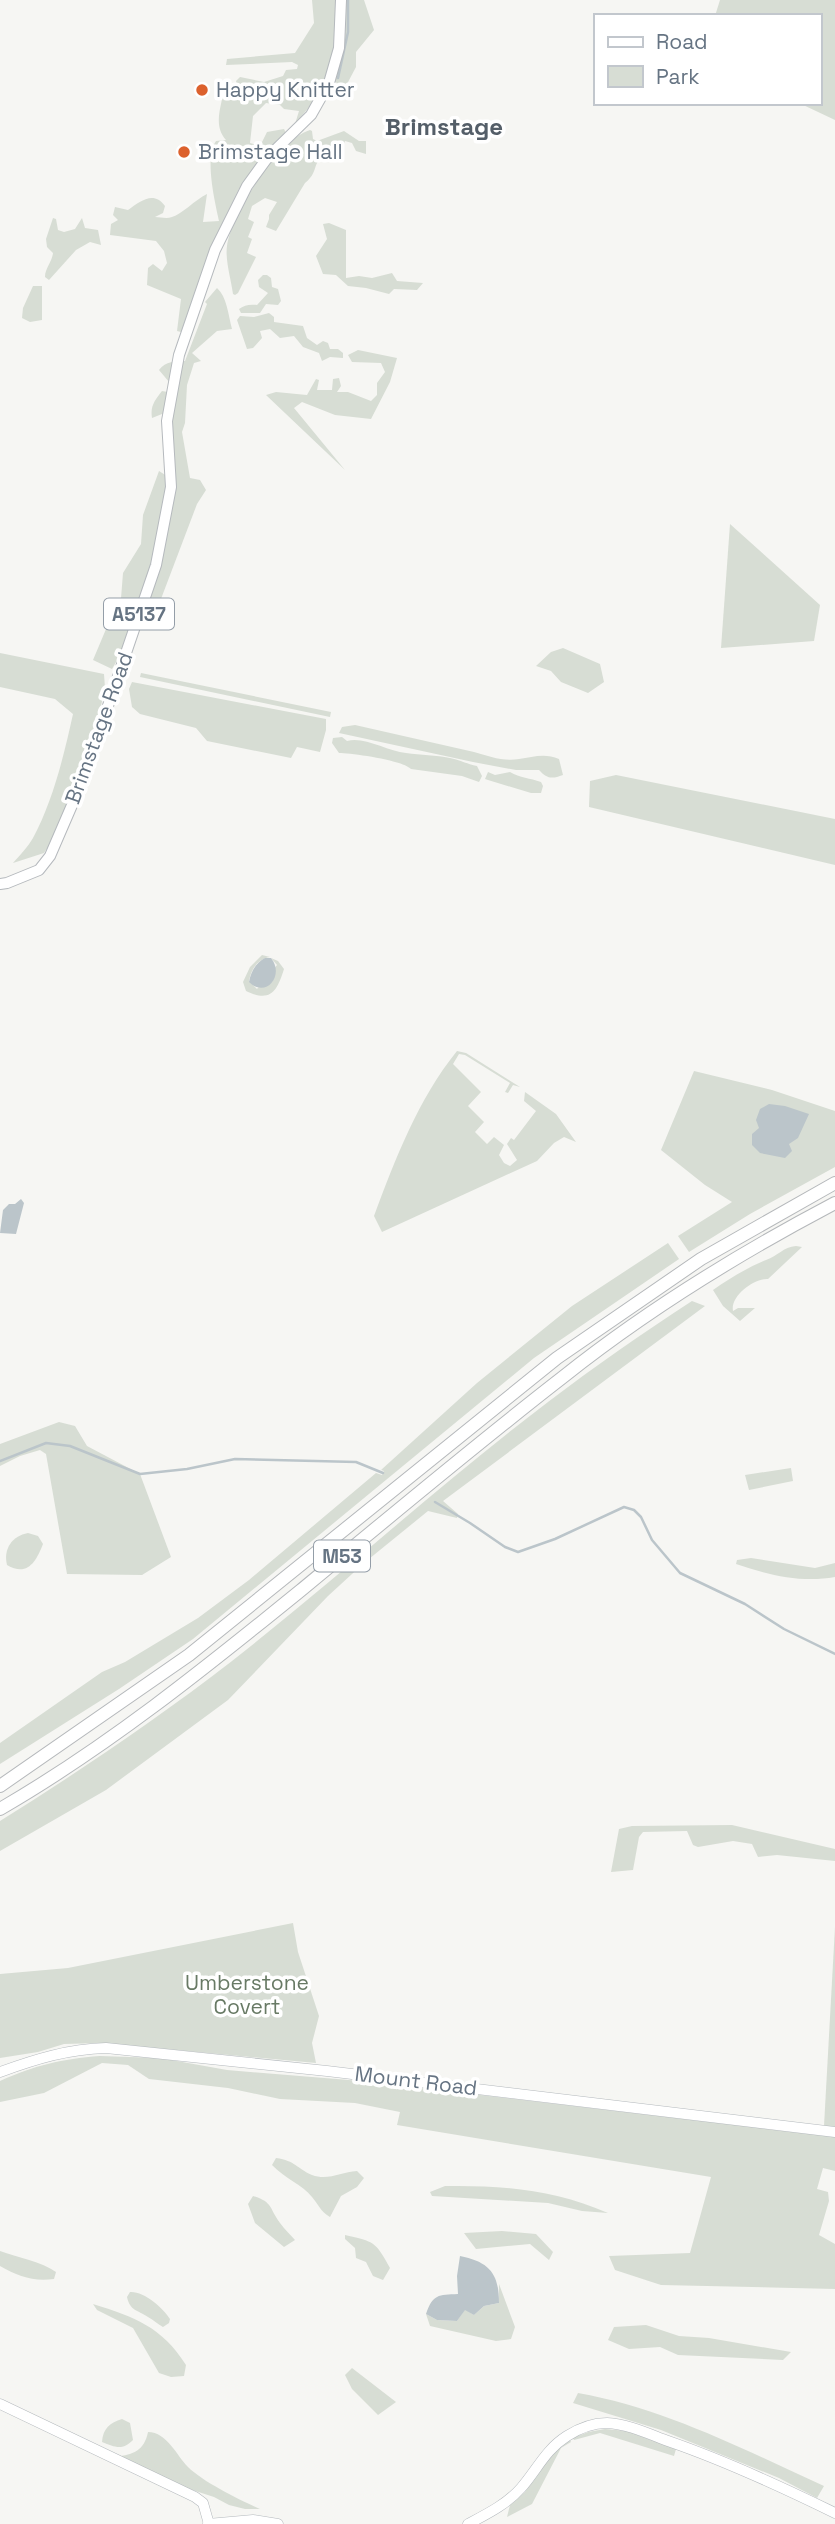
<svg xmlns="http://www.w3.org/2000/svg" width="835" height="2524" font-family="'Space Grotesk',sans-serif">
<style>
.green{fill:#d7ddd4}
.water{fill:#bbc5ca}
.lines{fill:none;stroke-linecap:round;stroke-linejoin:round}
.stream{stroke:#bbc5ca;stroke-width:2.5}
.secondary-casing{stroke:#b4b9bd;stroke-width:11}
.primary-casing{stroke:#b5b9bd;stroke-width:12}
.highway-casing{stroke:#b5b8bb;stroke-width:14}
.secondary{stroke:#fff;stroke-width:10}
.primary{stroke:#fff;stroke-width:10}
.highway{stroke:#fff;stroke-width:12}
.poi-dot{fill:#dc612d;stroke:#fff;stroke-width:2.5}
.labels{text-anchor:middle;stroke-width:7;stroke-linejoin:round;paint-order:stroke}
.shield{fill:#fff;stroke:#949ea8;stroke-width:2}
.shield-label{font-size:19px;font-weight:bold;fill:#667483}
.poi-label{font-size:21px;fill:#667483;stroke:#fff;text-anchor:start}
.street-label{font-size:21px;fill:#667483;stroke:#fff}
.park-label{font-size:21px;fill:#687a65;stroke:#fff}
.quarter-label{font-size:24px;font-weight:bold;fill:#545e68;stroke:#fff}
</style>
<rect width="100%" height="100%" fill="#f6f6f3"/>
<g class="green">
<path d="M312,0H364L374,30L356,52V67L347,84L350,92L347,94L341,90L336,82H325L315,100L295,124L299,111L284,109L280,105L266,103L253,116L250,143L260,146L267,132L284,129L286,133L239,189L214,240L181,332L177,331L181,299L147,285L148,268L153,264L162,271L167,263L164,251L156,241L110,235L111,224L118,220L113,215L115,207L128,210C140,202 153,190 165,206L163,213L155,217C161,217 166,219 172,217C182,214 195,200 207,194L203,222L219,221C215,202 204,157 216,141L226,140C213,126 221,107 224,90L238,89L236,81L240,77L264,82L283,76L286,70L297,69L298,65L292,62L226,65L227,59L295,53L314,23Z"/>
<path d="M720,0H835V120L799,103H819V16H715Z"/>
<path d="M310,130L312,131L313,139L317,141L344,131L359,141H366V154L356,151L352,143L345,141L340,153C306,157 323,169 305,183L276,231L266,227L269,219V215L277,202L265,198L252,206L248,219L254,222L248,237L252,239L247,253L256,257L238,293L235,295L233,294C231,279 225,260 227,246C231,214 279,139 310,130Z"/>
<path d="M53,218L56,219L58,230L64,232L75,229L82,218L85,228L98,230L101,245L90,242L76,250L49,280L45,277C45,268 52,262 53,253L47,247L46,239Z"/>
<path d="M329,223L346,230V278L359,276L372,278L392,273L397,281L423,283L417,290L394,289L389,294L366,288L348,286L336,275L323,274L316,256L327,239L323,224Z"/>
<path d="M263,275H267L271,278L272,287L278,289L281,301L278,305L266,304L260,313H241L239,309C244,305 250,304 257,305L268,293L259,287L258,280Z"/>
<path d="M33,286H42V320L30,322L22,318L23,308Z"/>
<path d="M217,288C227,297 228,314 232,329L217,331L192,353L201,361L194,363L187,385L185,423L182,432L190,478L200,480L206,490L197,504L153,620L138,624L112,669L93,660L109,622L120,611L123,573L141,544L143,515L159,471L173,480L171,416L162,414L152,418C150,406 155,400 162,391L173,393L175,389L159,370C166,361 175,361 185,361L207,304L205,302Z"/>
<path d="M269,313L274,317V322L303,326L307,338L317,345L323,341L328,343L330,349H338L343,353V358L330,357L322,361L319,353L303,347L294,336L280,338L270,329L260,331L262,338L253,348L247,349L237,320L240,316L254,317Z"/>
<path d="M358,350L397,358L390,382L371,419L335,415L302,402L294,408L345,470L266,395L276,392L307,395L316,379L319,380L317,390H332L333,379L339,378L341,386L337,392H348L371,401L377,395V383L385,372L381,363L352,362L348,355Z"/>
<path d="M730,524L820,605L814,641L721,648Z"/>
<path d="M563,648L600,664L604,682L588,693L561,682L551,671L536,666L551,652Z"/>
<path d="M0,653L104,674L105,688L98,719L86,757L55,836L44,853L13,863C19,856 28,847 33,838C53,801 64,755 73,714L55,699L0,687Z"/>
<path d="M141,673L331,712L330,717L140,677Z"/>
<path d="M132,682L326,719V730L320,752L297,747L291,758L207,741L196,728L140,714L132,707L129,689Z"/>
<path d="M355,725L474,752C488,756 504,762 519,759C533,757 545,753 559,759L563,775C552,779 547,779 539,770H516L473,762L339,733L342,727Z"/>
<path d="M342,737L347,741C364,736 387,751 406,753C421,755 436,755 450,758C460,760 467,764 477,766L482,776L479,782L462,776L411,769C402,760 351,753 339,753L332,743L333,738Z"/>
<path d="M488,772L495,775L510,772C520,778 530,778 541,782L543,786L541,793H531L488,780L485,779Z"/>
<path d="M616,775L835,819V865L589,807L590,781Z"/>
<path d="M262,955L270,957C257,959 251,970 249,981L257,989L277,965L271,958L278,961L284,969C277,991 271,1003 246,991L243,982L250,967Z"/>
<path d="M457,1051L466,1053L520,1087L513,1085L508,1093L505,1092L510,1083L465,1055L459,1054L453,1064L481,1092L468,1106L484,1122L475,1132L487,1144L494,1137L504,1145L499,1155L504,1163L510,1166L517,1160L507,1144L511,1138L514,1140L536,1111L524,1101L525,1092L556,1114L576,1142L564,1137L554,1143L537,1161L382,1232L374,1216C395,1160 418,1099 457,1051Z"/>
<path d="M694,1071L772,1090L835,1111V1167L750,1214L689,1252L678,1236L732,1202L705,1185L661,1150Z"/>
<path d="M668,1243L679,1259L534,1358L193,1639L119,1689L0,1764V1743L102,1672L125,1662L198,1618L249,1580L376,1473L382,1475L384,1471L381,1470L477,1383L572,1306Z"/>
<path d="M796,1246L802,1247L768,1279C754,1278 730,1296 733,1311L738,1308H755L740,1321L723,1306L713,1290C730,1278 747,1268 766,1260C778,1256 783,1247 796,1246Z"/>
<path d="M692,1301L705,1306L443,1501L458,1514L457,1518L428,1511L364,1563L328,1596L228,1700L106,1790L0,1851V1821C80,1771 157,1719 232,1661C339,1577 440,1484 548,1402C595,1366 643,1333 692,1301Z"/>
<path d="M59,1422L75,1426L87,1446L140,1474L171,1557L142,1575L67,1574L46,1454L40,1450L20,1456L0,1466V1444Z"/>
<path d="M791,1468L793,1481L749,1490L745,1475Z"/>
<path d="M28,1533L38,1536L43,1544C36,1562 27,1577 7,1565C3,1549 12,1536 28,1533Z"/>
<path d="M751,1558L815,1568L835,1563V1577C801,1583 769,1575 736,1564L737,1560Z"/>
<path d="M732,1825L835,1849V1861L777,1855L758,1857L752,1844L733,1841L698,1847L693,1845L687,1831L643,1832L639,1837L633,1870L611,1872L619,1829L632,1826Z"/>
<path d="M293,1923L298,1952L319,2016L312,2043L316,2063L102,2043L64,2044L38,2052L0,2058V1974L68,1968Z"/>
<path d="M835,1927V2127L824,2126Z"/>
<path d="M100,2056L160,2058L227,2070L361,2081L835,2137V2171L823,2168L817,2189L828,2192L829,2201L819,2235L835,2244V2289L661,2285L615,2270L609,2256L690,2253L711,2177L397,2125L400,2112L355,2103L280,2099L228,2088L149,2079L128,2065L102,2063L44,2093L0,2102V2081C36,2065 61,2059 100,2056Z"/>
<path d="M276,2158C296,2161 296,2168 312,2175C328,2181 341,2172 357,2171L364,2178L357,2187L341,2196L330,2217C320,2211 319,2205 312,2197C303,2185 284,2178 272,2165Z"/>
<path d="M445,2186C502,2185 555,2190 608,2213L582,2211L548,2203L432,2196L430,2192Z"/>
<path d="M253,2196C273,2202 269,2208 280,2223C284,2229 290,2234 295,2240L284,2247L255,2223L248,2204Z"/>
<path d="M502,2231L536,2234L553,2252L549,2260L530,2244L476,2249L464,2233Z"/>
<path d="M345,2235C375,2242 375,2241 390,2268L383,2280L373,2276L366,2262L356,2258L355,2248L345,2239Z"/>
<path d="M0,2251C17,2257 42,2262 56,2272L54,2279C33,2282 18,2276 0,2266Z"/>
<path d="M499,2284L515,2327L511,2339L496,2341L430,2326L426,2314L437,2320L457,2321L465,2309L474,2315L484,2306L499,2303Z"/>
<path d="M130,2292C144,2291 163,2308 170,2319L169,2323L163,2327C157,2324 154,2320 148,2317C138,2310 130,2311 127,2297Z"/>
<path d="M93,2304C135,2317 162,2327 186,2365L184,2376L171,2377L159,2373L133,2328L97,2310Z"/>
<path d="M646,2325L679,2336L709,2338L791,2352L783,2360L678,2355L660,2347L629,2349L608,2340L614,2327Z"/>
<path d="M352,2368L396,2402L378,2415L352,2389L345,2375Z"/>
<path d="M578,2393C664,2408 745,2450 824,2486L817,2498L779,2478L661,2430L573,2403Z"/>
<path d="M122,2419L130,2423L133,2440C122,2451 115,2447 102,2442C103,2428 110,2423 122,2419Z"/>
<path d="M605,2429L627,2431L676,2449L674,2456L600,2433L574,2440L573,2438L588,2432Z"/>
<path d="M148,2432C167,2432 177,2456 188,2467C203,2482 240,2500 260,2509H245L229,2505L214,2497L180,2486L116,2457C134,2454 144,2451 148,2432Z"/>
<path d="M570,2440L571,2442L561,2448L532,2504L507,2517L510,2505L525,2492L548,2458Z"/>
</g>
<g class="water">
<path d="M265,958H271C285,975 266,999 249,982C251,971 256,963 265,958Z"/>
<path d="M769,1104L785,1106L809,1114L798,1138L789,1144L792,1151L785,1158L760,1153L752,1145V1134L759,1128L756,1120L760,1109Z"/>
<path d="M21,1199L24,1203L16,1234L0,1233L3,1210L9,1204H15Z"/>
<path d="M460,2256C490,2262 499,2274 499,2303L484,2306L474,2315L465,2310L457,2321L437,2320L426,2314C433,2294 438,2295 458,2294L457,2276Z"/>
</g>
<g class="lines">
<g class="stream">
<path d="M338,78L348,32V0"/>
<path d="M0,1461L46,1443L70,1446L140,1474L187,1469L235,1459L356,1462L383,1473"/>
<path d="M435,1502L470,1523L505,1547L518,1552L555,1539L624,1507L634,1510L641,1517L652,1540L680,1573L745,1604L784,1629L835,1654"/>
</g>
<g class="secondary-casing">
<g id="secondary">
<path d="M0,2072C36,2059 68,2049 106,2048L327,2071L835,2132"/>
<path d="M0,2404L195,2497L203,2503L209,2524"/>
<path d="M208,2524L253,2520L278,2524"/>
<path d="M468,2524C487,2514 507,2504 521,2488C537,2470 545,2450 567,2436C578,2429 593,2423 607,2423C628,2424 649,2434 668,2441C726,2461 780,2486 835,2513"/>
</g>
</g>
<g class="primary-casing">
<path id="primary" d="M0,884L7,883L39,870L50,856L82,782L156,565L171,487L167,421L179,355L215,250L247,186L268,157L311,115L329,83L339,48L341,0"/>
</g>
<g class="highway-casing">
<g id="highway">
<path d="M0,1786L189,1655L557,1358L701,1259L835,1183"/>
<path d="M0,1809C107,1747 204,1669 300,1591C387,1519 474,1446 563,1377C647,1310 740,1253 835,1203"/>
</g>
</g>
<use href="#secondary" class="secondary"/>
<use href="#primary" class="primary"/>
<use href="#highway" class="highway"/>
</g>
<g class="poi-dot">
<circle cx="202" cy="90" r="7"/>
<circle cx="184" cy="152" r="7"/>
</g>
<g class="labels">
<g class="shield">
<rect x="104" y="598.5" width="70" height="31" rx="5"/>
<rect x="314" y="1540.5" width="56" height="31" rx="5"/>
</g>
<g class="shield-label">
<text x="139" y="621">A5137</text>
<text x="342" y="1563">M53</text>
</g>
<g class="poi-label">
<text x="216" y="97">Happy Knitter</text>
<text x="198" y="159">Brimstage Hall</text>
</g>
<g class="street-label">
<text transform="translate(99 728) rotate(-70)" y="7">Brimstage Road</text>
<text transform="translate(416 2081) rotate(7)" y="7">Mount Road</text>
</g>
<g class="park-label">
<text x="247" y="1990">Umberstone<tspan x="247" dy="24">Covert</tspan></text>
</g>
<g class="quarter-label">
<text x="444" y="135">Brimstage</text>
</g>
</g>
<rect x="594" y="14" width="228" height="91" fill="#ffffff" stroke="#c2c7cd" stroke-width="2"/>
<rect x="608" y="37" width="35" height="10" fill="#ffffff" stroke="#c2c7cd" stroke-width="2"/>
<text x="656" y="49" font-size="21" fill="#667483">Road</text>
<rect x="608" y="66" width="35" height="21" fill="#d7ddd4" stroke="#c2c7cd" stroke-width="2"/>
<text x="656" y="84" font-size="21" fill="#667483">Park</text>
</svg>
